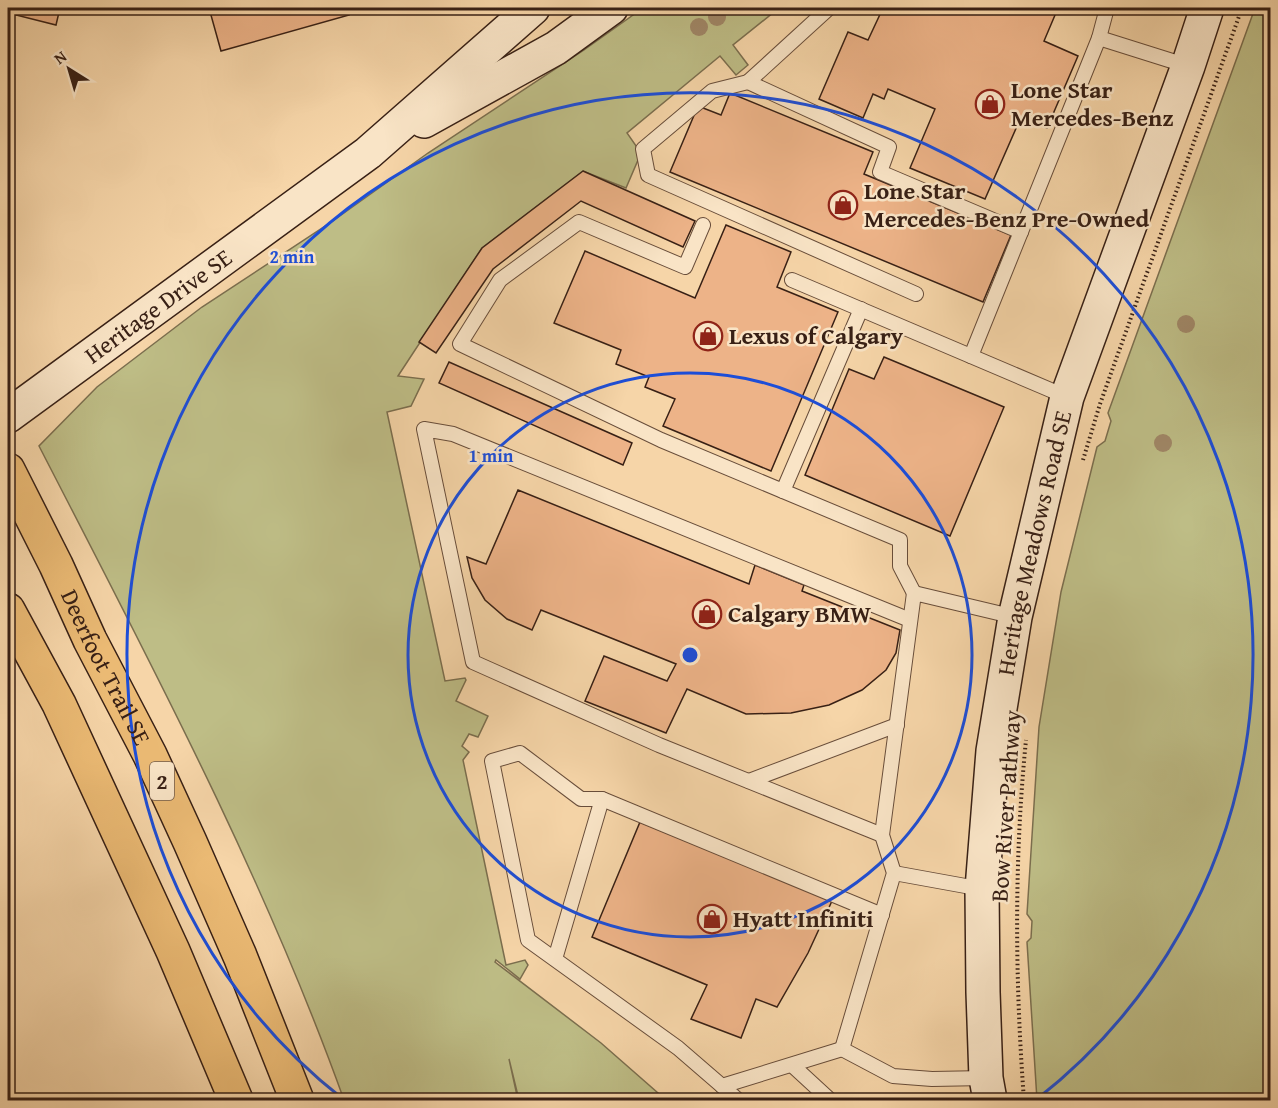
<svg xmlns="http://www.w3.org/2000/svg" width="1278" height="1108" font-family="'Gentium Book Plus',serif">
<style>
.green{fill:#bebd86;stroke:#7b6e4e;stroke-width:1.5}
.building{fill:#edb388;stroke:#382015;stroke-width:1.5}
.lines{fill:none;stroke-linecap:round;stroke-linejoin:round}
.service-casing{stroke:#684d3a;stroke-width:16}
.secondary-casing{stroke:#382015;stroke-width:36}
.motorway-casing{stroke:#382015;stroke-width:36}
.path{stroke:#382015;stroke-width:4;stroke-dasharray:1.5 3;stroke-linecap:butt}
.service{stroke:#f9e4c6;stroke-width:14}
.secondary{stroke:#f9e4c6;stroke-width:33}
.motorway{stroke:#ebba74;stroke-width:33}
.tree{fill:#a08767}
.ring{fill:none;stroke:#1d4ed8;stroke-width:3}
.labels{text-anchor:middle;stroke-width:5;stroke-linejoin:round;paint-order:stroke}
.shield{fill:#f9e4c6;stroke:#725b4a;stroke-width:1.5}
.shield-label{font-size:22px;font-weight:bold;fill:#382015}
.poi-label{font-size:24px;font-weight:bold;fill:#382015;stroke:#f9e4c6;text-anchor:start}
.street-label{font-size:24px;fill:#382015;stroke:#f9e4c6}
.centre{fill:#1d4ed8;stroke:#f9e4c6;stroke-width:3}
.ring-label{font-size:18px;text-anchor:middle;font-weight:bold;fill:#1d4ed8;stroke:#f9e4c6;stroke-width:5;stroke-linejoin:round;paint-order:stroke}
</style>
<rect width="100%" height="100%" fill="#f6d5a8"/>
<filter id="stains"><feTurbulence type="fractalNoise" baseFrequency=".00333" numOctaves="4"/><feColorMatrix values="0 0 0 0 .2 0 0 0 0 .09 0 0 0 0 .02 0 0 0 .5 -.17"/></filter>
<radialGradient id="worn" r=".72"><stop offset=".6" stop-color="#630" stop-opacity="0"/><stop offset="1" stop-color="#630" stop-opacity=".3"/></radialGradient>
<g class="green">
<path d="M643,8H779L733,45L748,65L736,75L720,56L627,133L641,153L626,188L583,171L482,248L398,376L424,379L411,406L387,412L445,681L465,678L466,680L456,701L488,716L478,737L469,734L462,746L469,752L463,760L506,965L525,960L528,965L520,979L496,960L495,962L601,1043L666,1100H519L509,1059L518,1100H344C263,874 149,660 39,446L97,387L202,307L330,223L428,153L584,50Z"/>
<path d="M1255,8H1270V1100H1037L1027,942L1031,938L1032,921L1027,914L1039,727L1061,592L1097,447L1105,441L1111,421L1108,413Z"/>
</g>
<g class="building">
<path d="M8,8H60L56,25L8,13Z"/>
<path d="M209,8H347L349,15L221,51Z"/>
<path d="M883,8H1058L1044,41L1078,56L1047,128L1021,117L985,199L910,168L935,109L888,89L884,99L873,94L863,118L819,99L848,32L868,40Z"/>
<path d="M730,93L873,152L864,174L1011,235L983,302L670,172L698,106L721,115Z"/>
<path d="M583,171L695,221L683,247L581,201L493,269L436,353L419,342L482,248Z"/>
<path d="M726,225L791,252L777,287L838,312L771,471L663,426L675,399L645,387L649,377L616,364L621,350L554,323L585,251L695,298Z"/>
<path d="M884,357L1004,407L950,536L805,475L849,369L874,379Z"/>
<path d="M449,362L632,443L623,465L439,383Z"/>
<path d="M518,490L749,584L755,565L804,585L802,591L900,630L896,653L886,670L862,690L829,705L791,713L746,714L687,689L666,733L585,701L604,656L667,681L676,664L541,610L532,630L507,619L485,600L472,578L467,557L486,564Z"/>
<path d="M640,822L832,901L808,953L777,1007L756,999L741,1038L691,1019L707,985L592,937Z"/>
</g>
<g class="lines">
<g class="service-casing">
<g id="service">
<path d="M829,8L748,82L889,147L880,172L1021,232"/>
<path d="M1099,38L1107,8"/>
<path d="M748,82L712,91L643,149L648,175L916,294"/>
<path d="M703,225L685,267L579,222L500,280L460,344L661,440L900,540V566L914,593"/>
<path d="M792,280L1067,397"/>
<path d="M971,356L1099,38L1188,66"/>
<path d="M783,491L861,309"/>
<path d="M749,781L897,725"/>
<path d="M882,835L659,745L473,662L424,429L453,434L910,620"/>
<path d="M894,873L982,889"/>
<path d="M555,959L602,799"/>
<path d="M792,1065L830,1100"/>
<path d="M986,1078L932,1079L893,1076L842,1049L894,873L882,835L914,593L1015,617"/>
<path d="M722,1086L678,1048L528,940L492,761L520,753L581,799H602L882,915"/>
<path d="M738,1100L722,1086L842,1049"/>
</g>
</g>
<g class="secondary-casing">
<g id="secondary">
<path d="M424,121L556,48L611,8"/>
<path id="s1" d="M8,416L368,153L533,8"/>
<path id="s2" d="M990,1100L986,1078L983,992L982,889L993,751L1015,617L1067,397L1188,66L1207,8"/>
</g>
</g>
<g class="motorway-casing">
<g id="motorway">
<path id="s3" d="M8,470L56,565L90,640L150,755L190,842L240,956L297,1100"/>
<path d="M8,610L59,704L173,951L236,1100"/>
</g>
</g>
<g class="path">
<path d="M1083,460L1100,404L1242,8"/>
<path d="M1024,1100C1015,980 1014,860 1026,740"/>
</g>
<use href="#service" class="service"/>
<use href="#secondary" class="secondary"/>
<use href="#motorway" class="motorway"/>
</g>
<g class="tree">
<circle cx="717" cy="17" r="9"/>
<circle cx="699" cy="27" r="9"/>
<circle cx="1186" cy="324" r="9"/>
<circle cx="1163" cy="443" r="9"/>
</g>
<g class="ring">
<circle cx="690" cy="655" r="282"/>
<path d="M343 1099A563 563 0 1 1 1037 1099"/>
</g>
<defs>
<g id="shop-ring" transform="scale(1.5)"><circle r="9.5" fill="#f9e4c6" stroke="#8f2418" stroke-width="1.5"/><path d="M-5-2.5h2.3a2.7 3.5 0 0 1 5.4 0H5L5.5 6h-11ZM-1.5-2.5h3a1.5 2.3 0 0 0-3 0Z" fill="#8f2418"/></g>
</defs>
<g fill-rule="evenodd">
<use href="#shop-ring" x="990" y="104"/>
<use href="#shop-ring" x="843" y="205"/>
<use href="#shop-ring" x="708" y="336"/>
<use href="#shop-ring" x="707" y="614"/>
<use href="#shop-ring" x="712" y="919"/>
</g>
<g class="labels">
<rect class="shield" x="150" y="762" width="24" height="38" rx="4.5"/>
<g class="shield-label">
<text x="162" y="789">2</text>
</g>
<g class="poi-label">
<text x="1011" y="98">Lone Star<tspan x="1011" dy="28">Mercedes-Benz</tspan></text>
<text x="864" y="199">Lone Star<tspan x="864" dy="28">Mercedes-Benz Pre-Owned</tspan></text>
<text x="729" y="344">Lexus of Calgary</text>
<text x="728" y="622">Calgary BMW</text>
<text x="733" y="927">Hyatt Infiniti</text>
</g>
<g class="street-label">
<text dy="8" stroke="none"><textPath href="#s1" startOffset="186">Heritage Drive SE</textPath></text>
<text dy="8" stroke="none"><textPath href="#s2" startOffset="562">Heritage Meadows Road SE</textPath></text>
<text dy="8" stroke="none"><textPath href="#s3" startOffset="220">Deerfoot Trail SE</textPath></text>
<text transform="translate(1006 806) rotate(-86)" y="8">Bow River Pathway</text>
</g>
</g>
<circle cx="690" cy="655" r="9" class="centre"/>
<g class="ring-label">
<text x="292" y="263">2 min</text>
<text x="491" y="462">1 min</text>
</g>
<rect width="1278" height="1108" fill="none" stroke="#f6d5a8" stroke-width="30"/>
<rect x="9" y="9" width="1260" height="1090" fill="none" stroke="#382015" stroke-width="3"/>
<rect x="15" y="15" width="1248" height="1078" fill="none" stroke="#382015" stroke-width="1.5"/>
<g transform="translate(69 69) rotate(323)" stroke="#f9e4c6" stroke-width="4.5" paint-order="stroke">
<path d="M0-4.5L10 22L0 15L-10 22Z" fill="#382015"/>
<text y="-9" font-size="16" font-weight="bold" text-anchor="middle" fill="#382015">N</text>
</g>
<rect width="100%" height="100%" filter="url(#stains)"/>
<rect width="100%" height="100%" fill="url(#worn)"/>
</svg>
